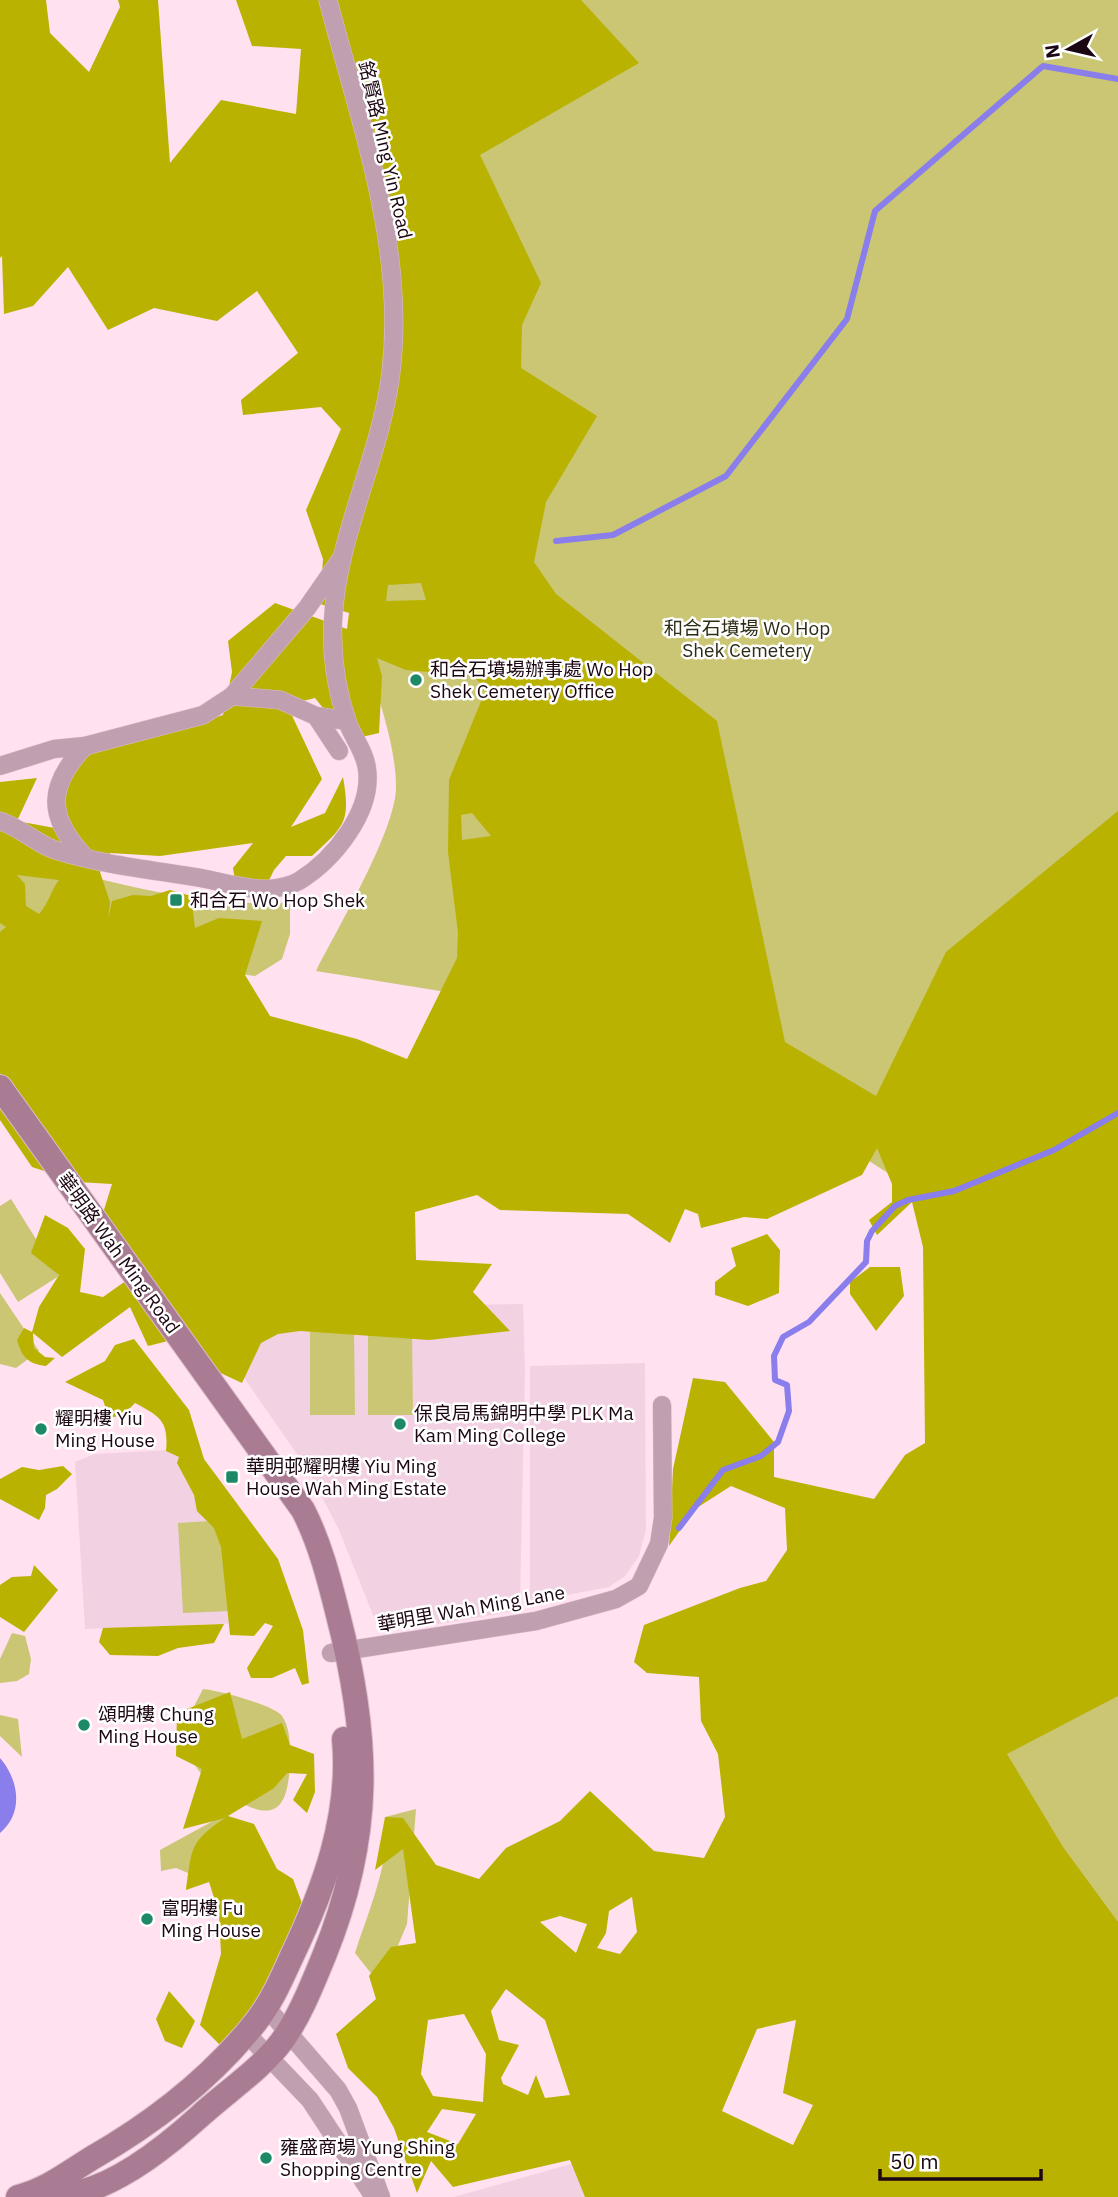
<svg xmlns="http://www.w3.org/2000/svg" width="1118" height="2197" font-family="'IBM Plex Sans','Noto Sans TC',sans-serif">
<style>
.built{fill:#f2d1e2}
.green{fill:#cac674}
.forest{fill:#bab200;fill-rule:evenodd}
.water{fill:#8a7dec}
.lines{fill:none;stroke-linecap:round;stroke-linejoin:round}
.stream{stroke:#8a7dec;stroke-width:6}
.street-casing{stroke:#dbbecd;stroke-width:19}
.secondary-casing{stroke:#dbbecd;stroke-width:26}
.street{stroke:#c0a0b0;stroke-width:18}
.secondary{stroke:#a97c93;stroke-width:24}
.poi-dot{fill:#1d8967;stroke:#fff;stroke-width:2.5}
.labels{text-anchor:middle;stroke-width:5;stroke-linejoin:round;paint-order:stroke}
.street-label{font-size:19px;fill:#1d0613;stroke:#fff}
.park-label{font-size:19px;fill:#2d2c15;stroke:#fff}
.poi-label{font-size:19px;fill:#1d0613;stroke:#fff;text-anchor:start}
</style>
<rect width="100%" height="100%" fill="#ffe1f0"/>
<g class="built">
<path d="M523,1304L525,1369L520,1602L515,1611L416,1628L385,1627L373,1615L339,1530L308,1470L226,1352L254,1323L438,1305Z"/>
<path d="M645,1363L646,1530L639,1556L625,1576L609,1587L530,1602V1366Z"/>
<path d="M188,1449L236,1522L241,1623L85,1629L75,1462L95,1454Z"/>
<path d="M592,2158L611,2197H454Z"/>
</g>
<g class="green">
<path d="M347,0H1118V2106L983,1887L1043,1340L905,1184L658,1026L316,971C337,929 395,832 396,788C396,749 382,710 371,672Z"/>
<path d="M0,856C95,875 192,910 290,902V934L282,959L255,976L139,960L0,962Z"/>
<path d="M11,1199L59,1276L18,1302L0,1273V1206Z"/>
<path d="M0,1293L39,1351L16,1368L0,1364Z"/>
<path d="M310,1330H354L355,1415H310Z"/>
<path d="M368,1331H412L413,1415H368Z"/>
<path d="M226,1520L230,1611L183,1613L178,1523Z"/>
<path d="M12,1633L25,1636L31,1659L29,1674L17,1681L0,1683V1659Z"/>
<path d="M203,1689C217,1690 274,1705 282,1716C291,1729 290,1748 290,1763C288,1801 280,1825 238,1801C230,1795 218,1791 211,1784C196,1772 188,1751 179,1735Z"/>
<path d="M0,1715L18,1719L22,1757L0,1736Z"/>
<path d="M416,1809L407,1924L381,1986L355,1953C367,1915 393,1856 385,1817Z"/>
<path d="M224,1815L254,1842L188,1873L176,1868L161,1871L160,1850Z"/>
</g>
<g class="forest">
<path d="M0,0H46L50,33L89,72L120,7L118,0H158L170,163L221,100L296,114L301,49L252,46L236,0H581L639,63L480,155L541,283L522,325L521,368L597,416L546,502L534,562L556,594L717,721L785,1042L876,1096L946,952L1118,811V1696L1007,1754L1063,1847L1118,1922V2197H585L570,2160L453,2187L431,2161L417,2193L394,2128L377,2097L348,2068L336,2034L376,1999L369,1976L391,1947L416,1943L403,1849L375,1870L385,1817L403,1818L436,1865L479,1879L506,1848L560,1821L590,1791L654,1851L704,1858L725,1817L718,1754L701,1721L699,1677L647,1673L634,1662L644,1625L740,1588L766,1581L787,1550L785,1508L731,1486L695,1509L669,1546L673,1469L693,1378L725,1382L774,1442V1477L874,1499L905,1455L925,1443L923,1247L912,1202L877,1235L869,1220L892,1202V1184L877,1148L862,1175L767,1219L744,1217L701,1228L698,1214L685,1209L670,1243L628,1214L500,1210L477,1195L415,1212L416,1260L492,1264L473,1292L510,1331L429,1340L300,1331L278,1334L261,1343L242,1383L199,1363L180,1338L148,1346L130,1307L62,1357L33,1333L34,1348L45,1357L55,1358L46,1366C28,1364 22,1357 17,1340L24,1328L32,1332L39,1307L59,1275L31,1253L45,1215L68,1228L85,1249L80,1292L103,1297L137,1273L99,1226L112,1184L78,1182L32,1167L0,1120V932L6,927L0,923V782L37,778L17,821L60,829V781L92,753L223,715L232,672L228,641L275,603L347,629L349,613L320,604L323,559L306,510L341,429L321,407L243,415L241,400L298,353L257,291L217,321L154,308L108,330L68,267L33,306L4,314L2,256L0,258ZM421,583L426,600L386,601L388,585ZM377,658L406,670L473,676L486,689L449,780L448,852L458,933L457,958L407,1059L357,1039L270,1016L245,975L262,921L219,918L195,928L191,896L170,890L151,896L133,895L112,901L108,919L110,902L100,872L110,853L160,856L253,843L233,868L237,895L263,893L274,870L286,856H312C344,826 351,823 343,777L325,813L291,827L322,779L287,705L315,698L335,723L353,739L379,733L382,676ZM472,813L491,836L462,840L461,815ZM17,875L59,880C50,892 49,903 39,914L26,906L25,884ZM632,1897L637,1932L620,1954L597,1948L606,1933L609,1911ZM560,1916L587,1924L576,1953L540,1922ZM506,1989L545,2020L570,2095L545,2098L536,2075L528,2095L503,2084L501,2078L519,2045L499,2040L491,2011ZM464,2014L486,2054L483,2102L433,2096L421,2074L428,2020ZM796,2020L783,2093L813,2105L793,2145L722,2111L757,2029ZM442,2109L476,2114L458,2144L427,2132Z"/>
<path d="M767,1234L780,1250L779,1293L748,1306L715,1295V1282L736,1266L731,1248Z"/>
<path d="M870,1267H900L904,1296L876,1331L850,1294V1282Z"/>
<path d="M134,1339L189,1410L204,1459L278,1559L303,1630L309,1683L302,1685L295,1668L272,1678H251L247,1668L273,1626L265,1623L254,1636L230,1635L221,1547L214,1528L197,1511L194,1495L177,1463L179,1457L166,1451C169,1420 159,1416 135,1403L123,1415L109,1418L103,1400L65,1382L105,1361L115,1345Z"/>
<path d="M63,1466L72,1474L57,1489L46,1495L45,1508L39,1520L0,1499V1479L22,1467L39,1470Z"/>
<path d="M34,1565L58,1590L24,1632L0,1617V1585L12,1577L31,1576Z"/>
<path d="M224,1624L214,1643L178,1648L158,1656L110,1655L99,1642L103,1628Z"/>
<path d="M230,1692L242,1739L282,1723L290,1745L314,1754L315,1792L307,1813L293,1800L307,1774L287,1773L274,1788L228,1816L254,1824L277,1869L293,1879L303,1906L279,1997L224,2049L200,2025L221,1954L219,1913L209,1882L186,1890C192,1849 189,1842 225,1818L183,1829L202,1769L176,1756L177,1713Z"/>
<path d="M169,1991L195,2021L182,2048L165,2041L156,2019Z"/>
</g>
<path class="water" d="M0,1758C19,1780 24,1813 0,1833Z"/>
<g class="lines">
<g class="stream">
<path d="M556,541L613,535L726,476L847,319L875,211L1043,66L1118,79"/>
<path d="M679,1528L723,1470L761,1456L778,1442L789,1411L787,1385L775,1380L774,1356L783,1337L809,1322L866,1262L867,1241L872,1231L895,1206L908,1200L954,1191L1054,1150L1118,1113"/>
</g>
<g class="street-casing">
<g id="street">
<path d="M232,696L307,608L341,559"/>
<path d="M316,716L339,751"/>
<path d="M0,766L54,749L85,746L203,715L232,696L280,700L316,716L347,721"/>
<path d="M0,821C20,827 35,843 55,850C102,865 153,870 201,878C223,882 247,890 269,889C279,888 290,886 299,881C333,860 373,812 367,769C365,752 354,739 348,724C336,689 331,656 333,620C337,535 381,456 391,372C406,246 359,120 328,0"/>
<path d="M84,856C46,816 48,785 85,746"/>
<path d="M331,1653L536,1621L616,1599L639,1586L659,1544L663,1518L662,1405"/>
<path d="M266,2007L338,2090L348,2108L381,2197"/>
<path d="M246,2033L310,2100L372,2194"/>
</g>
</g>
<g class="secondary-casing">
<g id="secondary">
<path d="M0,1087L303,1510C320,1543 329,1579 338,1615C370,1739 373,1836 324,1956C312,1985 300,2016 282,2041C260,2070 226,2092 200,2116C169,2144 122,2182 80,2192C69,2195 54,2191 43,2190"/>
<path d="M18,2197C48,2189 66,2174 92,2158C153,2123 211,2078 255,2023C271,2003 281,1980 291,1958C324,1889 351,1816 344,1739"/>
</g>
</g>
<use href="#street" class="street"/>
<use href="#secondary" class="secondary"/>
</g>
<g class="poi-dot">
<circle cx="416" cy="680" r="7"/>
<rect x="169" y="893" width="14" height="14" rx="3.5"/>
<circle cx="400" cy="1424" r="7"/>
<circle cx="41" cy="1429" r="7"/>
<rect x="225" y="1470" width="14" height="14" rx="3.5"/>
<circle cx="84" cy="1725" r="7"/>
<circle cx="147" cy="1919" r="7"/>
<circle cx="266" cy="2158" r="7"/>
</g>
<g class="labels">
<g class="street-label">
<text transform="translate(386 150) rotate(77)" y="7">銘賢路 Ming Yin Road</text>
<text transform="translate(119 1253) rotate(54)" y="7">華明路 Wah Ming Road</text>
<text transform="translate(471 1608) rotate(-10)" y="7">華明里 Wah Ming Lane</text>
</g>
<g class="park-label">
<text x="747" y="635">和合石墳場 Wo Hop<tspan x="747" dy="22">Shek Cemetery</tspan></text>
</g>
<g class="poi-label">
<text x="430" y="676">和合石墳場辦事處 Wo Hop<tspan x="430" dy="22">Shek Cemetery Office</tspan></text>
<text x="190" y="907">和合石 Wo Hop Shek</text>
<text x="414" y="1420">保良局馬錦明中學 PLK Ma<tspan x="414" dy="22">Kam Ming College</tspan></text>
<text x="55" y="1425">耀明樓 Yiu<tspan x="55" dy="22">Ming House</tspan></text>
<text x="246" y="1473">華明邨耀明樓 Yiu Ming<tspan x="246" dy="22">House Wah Ming Estate</tspan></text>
<text x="98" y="1721">頌明樓 Chung<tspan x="98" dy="22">Ming House</tspan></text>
<text x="161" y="1915">富明樓 Fu<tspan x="161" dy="22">Ming House</tspan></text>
<text x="280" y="2154">雍盛商場 Yung Shing<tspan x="280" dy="22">Shopping Centre</tspan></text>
</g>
</g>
<g transform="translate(1069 49) rotate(262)" stroke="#ffffff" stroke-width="5" paint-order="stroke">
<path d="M0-5L12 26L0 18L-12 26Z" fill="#1d0613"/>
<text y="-10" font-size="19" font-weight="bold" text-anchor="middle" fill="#1d0613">N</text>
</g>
<path d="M880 2169v10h161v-10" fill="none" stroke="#1d0613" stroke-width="3.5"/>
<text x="890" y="2169" font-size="21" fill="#1d0613" stroke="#ffffff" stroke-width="5" paint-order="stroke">50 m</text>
</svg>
